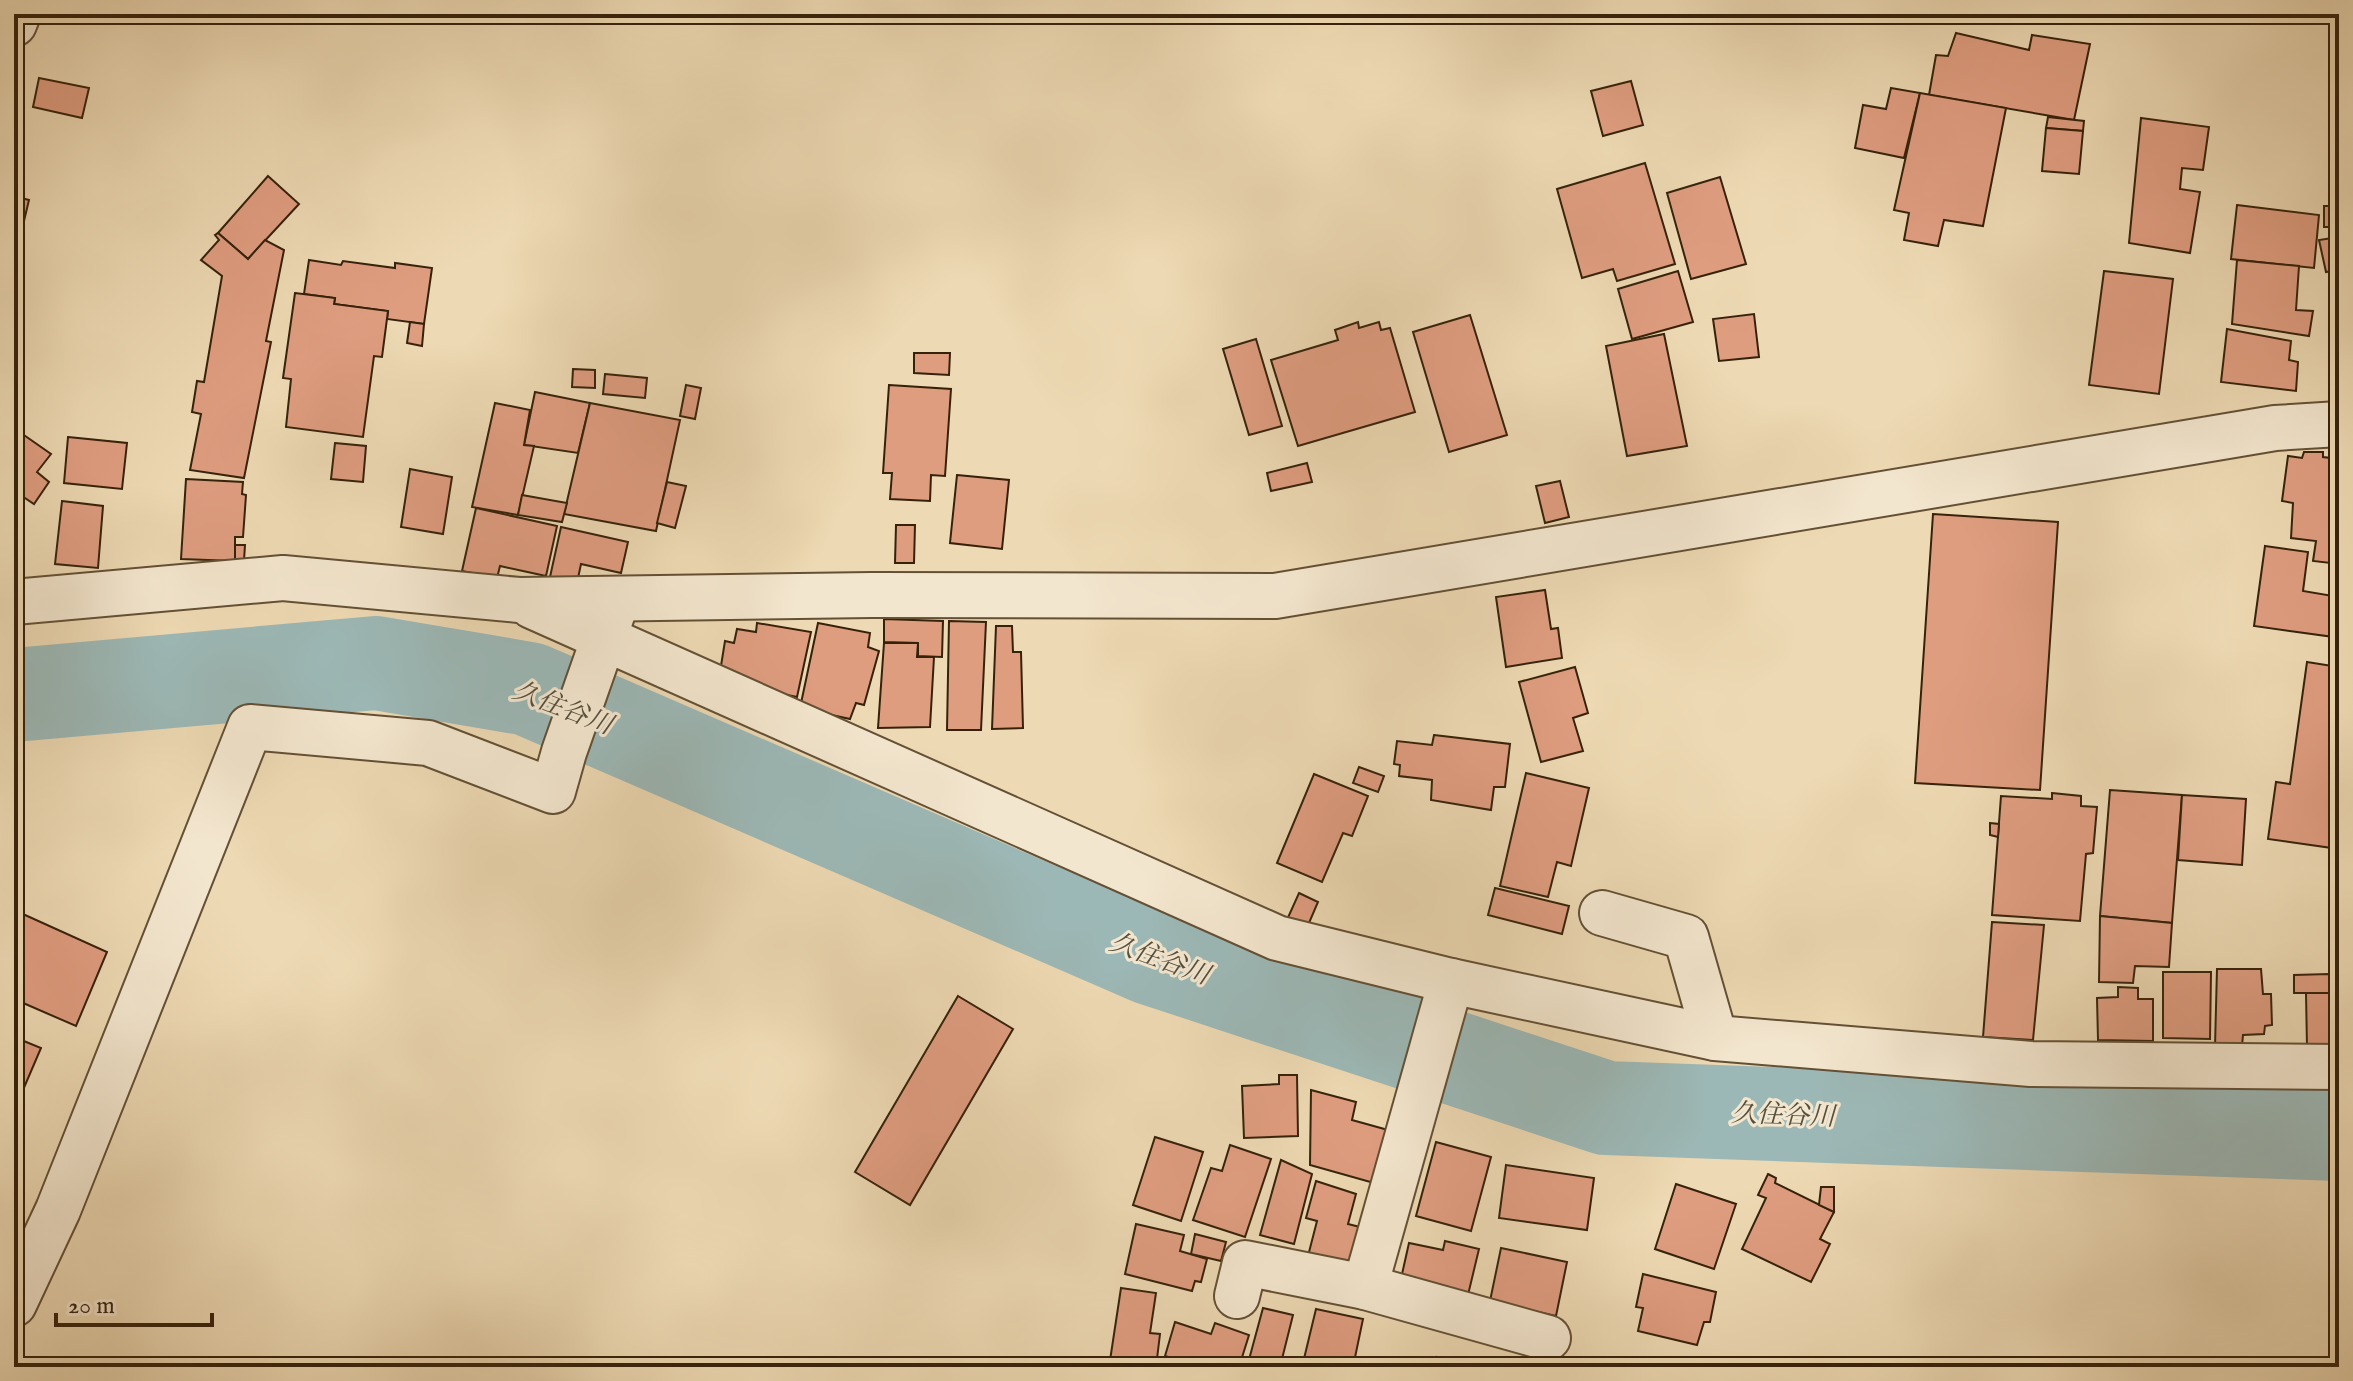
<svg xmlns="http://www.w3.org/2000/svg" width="2353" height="1381" font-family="'IM FELL English','Noto Serif JP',serif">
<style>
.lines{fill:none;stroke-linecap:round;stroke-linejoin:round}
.river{stroke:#9cb8b6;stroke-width:94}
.building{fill:#df9d80;stroke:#36220b;stroke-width:2}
.minor-casing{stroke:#645035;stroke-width:48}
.minor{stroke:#f3e6ce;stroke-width:44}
.labels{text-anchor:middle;stroke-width:6;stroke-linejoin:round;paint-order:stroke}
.water-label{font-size:26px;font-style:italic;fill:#554f3e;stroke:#f3e6ce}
</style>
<rect width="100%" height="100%" fill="#edd9b3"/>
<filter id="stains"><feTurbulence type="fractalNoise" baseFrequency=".0025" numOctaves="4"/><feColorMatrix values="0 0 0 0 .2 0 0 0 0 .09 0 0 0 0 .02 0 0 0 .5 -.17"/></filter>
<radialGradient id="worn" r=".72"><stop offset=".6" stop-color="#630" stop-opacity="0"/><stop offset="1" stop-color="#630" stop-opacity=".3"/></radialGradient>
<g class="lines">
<path class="river" d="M14,695L376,663L529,689L1151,958L1606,1108L2339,1134"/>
</g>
<g class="building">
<path d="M1956,33L2029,50L2032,35L2090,44L2074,120L1929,95L1936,55L1948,56Z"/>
<path d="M39,78L89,88L82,118L33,107Z"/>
<path d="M1631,81L1643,125L1603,136L1591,91Z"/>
<path d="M1891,88L1920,93L1904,158L1855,148L1863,105L1886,109Z"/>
<path d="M1920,93L2006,108L1983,226L1944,220L1938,246L1904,240L1909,213L1894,210Z"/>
<path d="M2048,117L2084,121L2083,131L2046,128Z"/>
<path d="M2141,118L2209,127L2203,170L2182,168L2180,189L2200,192L2190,253L2129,243Z"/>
<path d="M2046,128L2083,131L2079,174L2042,171Z"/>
<path d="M1645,163L1675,264L1617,281L1613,269L1582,278L1557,189Z"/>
<path d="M268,176L299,204L248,259L218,233Z"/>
<path d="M1720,177L1746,264L1691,279L1667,193Z"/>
<path d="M14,196L29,200L24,221L14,218Z"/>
<path d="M2237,205L2319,215L2314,268L2231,259Z"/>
<rect x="2324" y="206" width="15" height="21"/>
<path d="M218,233L248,259L265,240L284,250L266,341L271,342L244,478L190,470L201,414L192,412L197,381L204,382L222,276L201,260L219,240L215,235Z"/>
<path d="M2339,237V270L2326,272L2319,240Z"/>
<path d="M309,260L341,265L343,261L395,268V263L432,268L424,324L387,319L388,311L334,304L335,298L304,294Z"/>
<path d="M2237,260L2299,266L2296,310L2313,311L2309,336L2232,324Z"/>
<path d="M1678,271L1693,322L1632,339L1618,289Z"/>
<path d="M2104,271L2173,279L2159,394L2089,385Z"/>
<path d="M295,293L335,298L334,304L388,311L382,357L374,356L363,437L286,427L291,379L283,378Z"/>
<path d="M1754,314L1759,357L1719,361L1713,319Z"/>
<path d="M1470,315L1507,435L1449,452L1413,332Z"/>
<path d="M410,322L424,324L422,346L407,343Z"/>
<path d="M1358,322L1359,328L1379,322L1381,330L1390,328L1415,412L1298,446L1271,360L1338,340L1335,330Z"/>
<path d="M2227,329L2291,341L2289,360L2298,362L2296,391L2221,382Z"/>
<path d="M1664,334L1687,446L1627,456L1606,346Z"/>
<path d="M1256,339L1282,426L1249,435L1223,349Z"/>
<path d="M914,353H950L949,375L914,373Z"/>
<path d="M573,369L595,370V388L572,387Z"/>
<path d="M605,374L647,378L645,398L603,394Z"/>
<path d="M686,385L701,388L695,419L680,416Z"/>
<path d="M889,385L951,389L945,476L931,475L930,501L890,499L892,473H883Z"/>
<path d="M535,392L590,403L578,453L524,445Z"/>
<path d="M495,403L530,410L524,445L534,446L518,515L472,507Z"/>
<path d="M590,403L680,420L656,531L564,514Z"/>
<path d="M21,433L51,454L37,472L49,482L34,504L19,494L14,501V442Z"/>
<path d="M68,437L127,443L122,489L64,483Z"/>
<path d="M335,443L366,446L363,482L331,479Z"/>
<path d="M2304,452H2323V457L2339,459V564L2313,561L2316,541L2291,538L2293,503L2282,501L2288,456L2302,458Z"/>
<path d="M1307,463L1312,482L1271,491L1267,473Z"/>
<path d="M410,469L452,477L443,534L401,527Z"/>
<path d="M957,475L1009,480L1002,549L950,543Z"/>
<path d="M186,479L243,482L242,494L246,495L243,537H235V561L181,559Z"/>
<path d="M1560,481L1569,517L1545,523L1536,486Z"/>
<path d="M667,482L686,486L675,528L657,523Z"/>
<path d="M522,495L567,503L562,522L518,515Z"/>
<path d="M62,501L103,506L98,568L55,564Z"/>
<path d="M476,508L557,526L546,576L500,566L497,578L462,571Z"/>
<path d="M1933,514L2058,522L2040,790L1915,783Z"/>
<path d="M14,521L22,527L14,537Z"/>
<path d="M896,525H915L914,563H895Z"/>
<path d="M561,527L628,542L621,573L581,564L577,583L550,577Z"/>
<path d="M235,545H245L244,560L235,561Z"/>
<path d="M2265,546L2308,552L2303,591L2339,597L2334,637L2254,626Z"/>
<path d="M1545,590L1551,629L1558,628L1562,658L1506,667L1496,597Z"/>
<path d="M884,619L943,621L942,657L918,656V643L884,642Z"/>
<path d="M949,621L986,622L981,730H947Z"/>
<path d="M757,623L811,632L797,697L744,686L720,672L725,641L734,643L737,629L756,632Z"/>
<path d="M818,623L870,633L868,647L879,651L864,705L856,703L850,719L800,708Z"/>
<path d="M996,626H1012L1013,652H1021L1023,728L992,729Z"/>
<path d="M884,643H918L917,657H934L930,727L878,728Z"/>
<path d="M2307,662L2339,667V849L2268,839L2276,782L2290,784Z"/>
<path d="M1575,667L1588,713L1573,718L1583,751L1541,762L1519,682Z"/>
<path d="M1434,735L1510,744L1505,787H1494L1491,810L1431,800L1432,780L1399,776L1400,765L1394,764L1397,741L1432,745Z"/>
<path d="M1359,767L1384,776L1378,792L1353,783Z"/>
<path d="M1526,773L1589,788L1571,866L1557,862L1548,897L1500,886Z"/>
<path d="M1314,774L1368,796L1352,836L1343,833L1322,882L1277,863Z"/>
<path d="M2110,790L2182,795L2172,923L2100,916Z"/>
<path d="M2052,793L2081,796V806L2097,807L2093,853L2086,854L2080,921L1992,915L2001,796L2052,799Z"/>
<path d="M2182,795L2246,799L2242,865L2178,860Z"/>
<path d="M1990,823L1999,824L1998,837L1990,835Z"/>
<path d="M1495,888L1569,906L1562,934L1488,915Z"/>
<path d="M1299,893L1318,902L1306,930L1286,922Z"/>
<path d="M14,910L107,952L76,1026L14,999Z"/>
<path d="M2100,916L2172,923L2169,967L2135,966L2133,983L2099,982Z"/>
<path d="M1992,922L2044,925L2033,1040L1983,1037Z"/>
<path d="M2217,969H2261L2263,994H2271L2272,1025L2265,1026L2264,1034L2243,1035L2242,1046H2215Z"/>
<path d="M2163,972H2211L2210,1039L2163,1038Z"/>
<path d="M2329,974L2330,993H2294V975Z"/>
<path d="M2118,987L2138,988V999H2153V1041L2098,1040L2097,998L2118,997Z"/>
<path d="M2306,993H2339V1047H2307Z"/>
<path d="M958,996L1013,1029L910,1205L855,1172Z"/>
<path d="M14,1037L41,1048L14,1111Z"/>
<path d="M1279,1075H1297L1298,1136L1244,1138L1242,1086L1279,1084Z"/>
<path d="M1311,1090L1356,1102L1352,1120L1388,1130L1374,1183L1310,1165Z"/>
<path d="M1155,1137L1203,1152L1181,1221L1133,1205Z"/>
<path d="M1436,1142L1491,1157L1471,1231L1416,1216Z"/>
<path d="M1230,1145L1271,1159L1245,1237L1193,1220L1211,1168L1222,1171Z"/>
<path d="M1281,1160L1312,1174L1294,1244L1260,1235Z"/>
<path d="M1506,1165L1594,1178L1587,1230L1499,1218Z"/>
<path d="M1768,1174L1776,1178L1775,1183L1834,1212L1820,1239L1830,1244L1811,1282L1742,1249L1766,1198L1758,1195Z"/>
<path d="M1316,1181L1356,1194L1348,1224L1360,1227L1349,1268L1308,1256L1317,1221L1306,1218Z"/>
<path d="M1676,1184L1736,1204L1714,1269L1655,1249Z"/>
<path d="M1821,1187H1834V1212L1819,1205Z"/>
<path d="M1136,1224L1184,1235L1180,1251L1207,1259L1201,1282L1195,1281L1192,1291L1125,1274Z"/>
<path d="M1195,1234L1226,1242L1221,1261L1191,1254Z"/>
<path d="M1445,1241L1479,1249L1467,1299L1400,1283L1409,1243L1443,1250Z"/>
<path d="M1501,1248L1567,1262L1556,1316L1490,1301Z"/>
<path d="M1643,1274L1716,1292L1710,1322H1704L1697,1345L1638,1331L1643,1308L1636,1307Z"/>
<path d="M1121,1288L1156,1293L1150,1333L1160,1334L1156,1367H1109Z"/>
<path d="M1263,1308L1293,1315L1280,1367H1247Z"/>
<path d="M1316,1309L1363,1319L1353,1367H1302Z"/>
<path d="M1175,1322L1211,1334L1215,1323L1249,1335L1239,1367H1202L1165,1356Z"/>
<path d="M1437,1357L1469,1364L1468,1367H1435Z"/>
<path d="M1390,1360L1419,1364L1418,1367H1389Z"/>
</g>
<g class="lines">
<g class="minor-casing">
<g id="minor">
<path d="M14,24L18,14"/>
<path d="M14,602L283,578L519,600L872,595L1275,596L2275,428L2339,424"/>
<path d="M532,606L1277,938L1451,981L1715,1038L2031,1064L2339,1067"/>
<path d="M1602,913L1686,937L1715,1038"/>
<path d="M1365,1287L1451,981"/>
<path d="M1237,1296L1245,1263L1365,1287L1548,1338"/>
<path d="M14,1304L58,1210L250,727L428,743L553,791L564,752L613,612"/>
</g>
</g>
<use href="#minor" class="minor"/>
</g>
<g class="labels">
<g class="water-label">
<text transform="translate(563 707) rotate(21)" y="9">久住谷川</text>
<text transform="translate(1160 958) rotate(20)" y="9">久住谷川</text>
<text transform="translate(1783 1114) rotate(2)" y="9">久住谷川</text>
</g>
</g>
<rect width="2353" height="1381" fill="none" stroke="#edd9b3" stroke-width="48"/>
<rect x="16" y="16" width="2321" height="1349" fill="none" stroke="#36220b" stroke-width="4"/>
<rect x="24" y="24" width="2305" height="1333" fill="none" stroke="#36220b" stroke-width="2"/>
<path d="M56 1313v12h156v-12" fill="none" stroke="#36220b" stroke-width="4"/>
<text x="68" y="1313" font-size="24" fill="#36220b" stroke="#f3e6ce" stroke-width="6" paint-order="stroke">20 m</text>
<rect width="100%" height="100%" filter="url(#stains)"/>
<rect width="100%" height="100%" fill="url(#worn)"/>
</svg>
